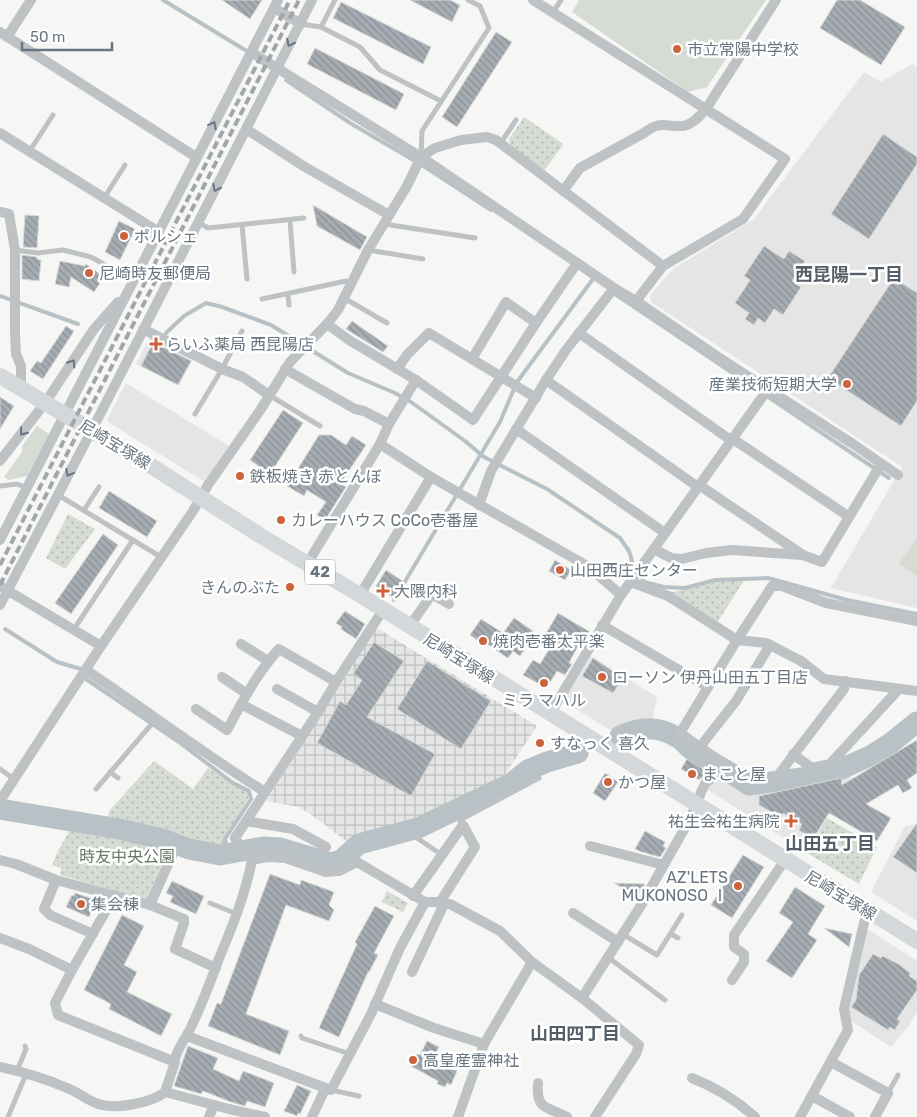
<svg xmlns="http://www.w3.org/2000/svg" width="917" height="1117" font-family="Rubik,'Noto Sans JP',sans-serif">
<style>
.built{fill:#e4e5e4}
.industrial{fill:url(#industrial-grid)}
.green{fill:#d6dbd3}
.park{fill:url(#park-dots)}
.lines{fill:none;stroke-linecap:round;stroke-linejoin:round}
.stream{stroke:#b8c1c5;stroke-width:4}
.river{stroke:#b8c1c5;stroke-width:21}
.building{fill:url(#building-back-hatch);stroke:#d8d8d6}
.lane{stroke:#bec2c5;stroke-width:5}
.street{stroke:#bec2c5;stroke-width:10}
.primary{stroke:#d5d8db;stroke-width:16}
.rail{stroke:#a0a6aa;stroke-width:4;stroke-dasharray:8 4;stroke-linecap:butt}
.oneway{stroke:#697681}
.poi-dot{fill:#cd633d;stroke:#fff;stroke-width:2}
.labels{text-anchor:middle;stroke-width:5;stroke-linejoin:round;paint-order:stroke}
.shield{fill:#fff;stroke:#969fa7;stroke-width:1}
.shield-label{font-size:15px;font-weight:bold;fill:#697681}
.poi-label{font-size:16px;fill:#697681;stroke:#fff;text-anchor:start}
.street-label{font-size:16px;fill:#697681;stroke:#fff}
.park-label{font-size:16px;fill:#6a7967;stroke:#fff}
.neighbourhood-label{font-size:18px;font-weight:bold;fill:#565f67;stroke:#fff}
</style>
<defs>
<pattern id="industrial-grid" width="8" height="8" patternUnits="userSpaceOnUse" patternTransform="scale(1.25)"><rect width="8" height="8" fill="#e4e5e4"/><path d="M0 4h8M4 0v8" fill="none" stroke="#bdbebe"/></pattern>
<pattern id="park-dots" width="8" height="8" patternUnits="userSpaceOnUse" patternTransform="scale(1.25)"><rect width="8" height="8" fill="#d6dbd3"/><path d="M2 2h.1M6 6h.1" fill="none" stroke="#b2b6b1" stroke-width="1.8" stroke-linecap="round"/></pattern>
<pattern id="building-back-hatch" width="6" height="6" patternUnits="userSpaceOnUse" patternTransform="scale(1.25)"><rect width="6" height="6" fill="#a6adb2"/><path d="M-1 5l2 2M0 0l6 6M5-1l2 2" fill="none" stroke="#8b9196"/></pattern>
</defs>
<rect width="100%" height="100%" fill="#f6f6f4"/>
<g class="built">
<path d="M912,64L917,67V608L831,588L902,467L651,302L650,295L673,269L754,219L864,72L881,82Z"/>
<path d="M150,337L193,359L179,385L136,364Z"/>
<path d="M126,383L229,446L205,482L108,422L107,420Z"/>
<path d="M591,656L657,697L652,723L633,725L615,733L563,701Z"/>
<path d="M723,771L752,789L852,771L854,773L806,852L706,789Z"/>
<path d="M917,824V921L871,892L905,826Z"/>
<path d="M867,929L917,961V1012L908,1027L891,1047L848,1019L847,1010Z"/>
</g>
<path class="industrial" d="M377,628L537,726L500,782L405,829L361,836L350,844L309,813L298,807L266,801Z"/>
<g class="green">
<path d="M579,0H766L707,87L688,92L572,12Z"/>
<path d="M37,426L49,434L27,476L9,480L4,477L22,452V446Z"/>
<path d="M917,537V576L899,564Z"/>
</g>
<g class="park">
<path d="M524,117L562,143L563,145L543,172L510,146L509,139Z"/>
<path d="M68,514L95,529L65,569L46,558Z"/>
<path d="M740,579L743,582L717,623L667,591L674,592L716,581Z"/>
<path d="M154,761L193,789L208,768L248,791V799L224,841V850L192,845L174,838L148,900L60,875L61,868L52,865L58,851L73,825L104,830L110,810Z"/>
<path d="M827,818L877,847L859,884L807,853Z"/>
<path d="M387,891L408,903L403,912L382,902Z"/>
</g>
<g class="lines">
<g class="stream">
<path d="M163,0L245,50"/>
<path d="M286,80L350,123L422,165L491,210"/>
<path d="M612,292L889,478"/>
<path d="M0,296L78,324"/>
<path d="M166,333L184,316L206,303L222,307L271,325L348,373L395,393L411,402L465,441L484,457L547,489L620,538L629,551L633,564L644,582L664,587L685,588L715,580L768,578L847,600L917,614"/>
<path d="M394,600L500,422L517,382L593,279"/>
<path d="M5,629L57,662L81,669"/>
<path d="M86,679L179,742L233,783L249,791L251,799L225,839L228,854"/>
</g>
<g class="river">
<path d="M620,736C640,727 658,725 678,738C686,743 691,751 699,755C716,765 733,773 749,785L830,774L872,755L891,743L917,722"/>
<path d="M0,809L119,829L162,839L189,849L220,855L263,847L280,848L331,863L341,860L359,844L418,828L510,784L528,770L547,762L578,753"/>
</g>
</g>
<g class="building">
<path d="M222,0H262L250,19Z"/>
<path d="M410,0H450L460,5L452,22Z"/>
<path d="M837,0H860L905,27L881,65L820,28Z"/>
<path d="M341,2L431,47L423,64L333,18Z"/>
<path d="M496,32L512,42L457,127L442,117Z"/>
<path d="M315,48L404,94L396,110L307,64Z"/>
<path d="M883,134L917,157V164L869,239L831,214Z"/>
<path d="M313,205L367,237L360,250L317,226Z"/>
<path d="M25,215L39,216L37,248L23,247Z"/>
<path d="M119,221L135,229L120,260L105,252Z"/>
<path d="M764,246L784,259L789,251L805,261L792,281L801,287L783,315L774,309L765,323L758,318L754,325L745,319L749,313L735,303L750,280L744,276Z"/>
<path d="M22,255L37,257V259L41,260L39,281L22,279Z"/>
<path d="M60,261L85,266L86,264L104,277L94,292L71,277L69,287L55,284Z"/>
<path d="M894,278L917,293V401L901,426L828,378Z"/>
<path d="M352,321L388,346L383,352L346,329Z"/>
<path d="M66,326L74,331L43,379L30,371L37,361L41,363Z"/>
<path d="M153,342L191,361L178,385L141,366Z"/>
<path d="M0,397L14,406L0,429Z"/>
<path d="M283,410L303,423L270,474L250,460Z"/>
<path d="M319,435H331L346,445L352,436L366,445L340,484L346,487L325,520L317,515L326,502L307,490L304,496L287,486Z"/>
<path d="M109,491L157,521L147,537L99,508Z"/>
<path d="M103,534L118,545L71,614L55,603Z"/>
<path d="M555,560L571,570L565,580L549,571Z"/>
<path d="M386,570L404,582L394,598L376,586Z"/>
<path d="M345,611L365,624L356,639L341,629L342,627L336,623Z"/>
<path d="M558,613L590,632L582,646L579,644L569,663L572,664L565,675L557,671L549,684L543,686L523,675L533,660L540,664L550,648L541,642Z"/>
<path d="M514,618L536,633L520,656L513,651L508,658L487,644L486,646L470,635L481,619L503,633Z"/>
<path d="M374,642L404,661L367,717L435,754L411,796L317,743L340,701L346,705L362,680L353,674Z"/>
<path d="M593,658L623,678L613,693L582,676Z"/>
<path d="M427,661L491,701L461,749L397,709Z"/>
<path d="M917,740V773L907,780L912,788L903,793L898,785L866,804L891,818L877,841L829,813L813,839L799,830L802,824L783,813L780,817L759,805V796L841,778L842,785Z"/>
<path d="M687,759L708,772L699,780L681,769Z"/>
<path d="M605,773L618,782L605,801L593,793Z"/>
<path d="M917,823V873L893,857Z"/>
<path d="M645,831L665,842L663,846L666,848L660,857L642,852L635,849Z"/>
<path d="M743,855L764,867L732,918L711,905Z"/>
<path d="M270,874L300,885L301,880L334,892L329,905L334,910L329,921L286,905L246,1014L289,1031L280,1055L208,1026L217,1003L221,1004Z"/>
<path d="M172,881L204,896L196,914L170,902L173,896L166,893Z"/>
<path d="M614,883L645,884L638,897Z"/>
<path d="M795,887L825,906L808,934L817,940L792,978L766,961L793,922L779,913Z"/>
<path d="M75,893L96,900L89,917L66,907L72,895L74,896Z"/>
<path d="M375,906L394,916L374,953L378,955L369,972H368L339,1037L319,1028L357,944L355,942Z"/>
<path d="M122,915L144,926L124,965L137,972L127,992L172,1014L161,1036L109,1009L111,1004L84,990Z"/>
<path d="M824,928L852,934L849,947Z"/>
<path d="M873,954L881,958L883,956L900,965L910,973L909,976L917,981V990L897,1019L900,1021L895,1030L890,1027L888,1030L851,1007L856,1000L859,975Z"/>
<path d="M427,1041L439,1047L432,1061L457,1071L451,1085L447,1083L445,1087L437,1084L438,1081L411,1066L417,1054L420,1055Z"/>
<path d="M188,1046L218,1058L213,1069L239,1081L243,1071L274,1083L265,1107L247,1101L245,1106L231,1102L203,1091L201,1094L174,1086Z"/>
<path d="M297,1085L311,1091L300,1114L298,1113L297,1116L284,1111Z"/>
</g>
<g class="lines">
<g class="lane">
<path d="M553,12L561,0"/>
<path d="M301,24L321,27L360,47L380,70L441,101"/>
<path d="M321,27L335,0"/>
<path d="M500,144L516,120"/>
<path d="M29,152L53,115"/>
<path d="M421,157L422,131L489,28L480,6L468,0"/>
<path d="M104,198L125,165"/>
<path d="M290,221L294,272"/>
<path d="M198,222L208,228L304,218"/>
<path d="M384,224L475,238"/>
<path d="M242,225L247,279"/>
<path d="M15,250L38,253L63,250L91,257L133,281"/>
<path d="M368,250L423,259"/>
<path d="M288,295L289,305"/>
<path d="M344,298L387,323"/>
<path d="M262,299L346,281L351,284"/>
<path d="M269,395L320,426"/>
<path d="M195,414L222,369L242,331"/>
<path d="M0,486L17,484L27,488"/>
<path d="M58,495L161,557"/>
<path d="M84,510L99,487"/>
<path d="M74,629L133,540"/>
<path d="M0,769L14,779"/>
<path d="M110,772L118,778"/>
<path d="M96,789L156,719"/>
<path d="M461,827L460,820L539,778"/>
<path d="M417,838L442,855"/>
<path d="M210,903L237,914"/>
<path d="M671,934L678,938"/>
<path d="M624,935L657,955L682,915"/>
<path d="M609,958L665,1000"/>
<path d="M301,1036L302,1038L350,1054"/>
<path d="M17,1071L26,1049L25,1046"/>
<path d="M331,1090L359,1096"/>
<path d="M888,1093L898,1075"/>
<path d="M8,1117L26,1074"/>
</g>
<g class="street">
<path d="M533,0L785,159L743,219L663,266L636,301"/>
<path d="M274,8L301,24"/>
<path d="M0,32L196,157"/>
<path d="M7,37L31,0"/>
<path d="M251,52L421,157L614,288L636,301L718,357L853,444L898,475"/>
<path d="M246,129L305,167L389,215"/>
<path d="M0,133L159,232"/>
<path d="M563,191L580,168L644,133C660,120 665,127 683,126C692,125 700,116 706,109L776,0"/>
<path d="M0,212L9,214L15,250V334L16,354L21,366V388"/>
<path d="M327,324L349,340L416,380L473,420L536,323L577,263"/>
<path d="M143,329L222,369L243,377L269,395"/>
<path d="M579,333L732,441"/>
<path d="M472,359L506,302L536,323"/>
<path d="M285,369L355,409L364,411L389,424"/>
<path d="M397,369L407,355L429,333L536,398"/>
<path d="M546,380L698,487"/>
<path d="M516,429L665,533"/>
<path d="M733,439L848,516"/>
<path d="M380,444L431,477L589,567L621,595"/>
<path d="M0,461L45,403L94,329L118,302"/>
<path d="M699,485L803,555L822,562L881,464"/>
<path d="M479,505L491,471L546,380L566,350L614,288"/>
<path d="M0,540L278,0"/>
<path d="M654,549L671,558L682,559L706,553L732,550L802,555"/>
<path d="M307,564L380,444L389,424L416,380"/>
<path d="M631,582L668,596L737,640L766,643L801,661L824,679L917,691"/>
<path d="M0,586L101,646"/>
<path d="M360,595L431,477"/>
<path d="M0,605L92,430L312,0"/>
<path d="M383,610L336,682L318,712L235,838L245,853L252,860L267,857L285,858L326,872L339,871L357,862L425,902H443L446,904H450L500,931L532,962L582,998L639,1045L636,1054L595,1117"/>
<path d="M602,625L708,687"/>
<path d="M409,627L432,594L449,604"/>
<path d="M241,644L268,661"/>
<path d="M86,670C146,710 204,754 265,792"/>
<path d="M222,677L247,694"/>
<path d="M277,689L318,712"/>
<path d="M241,704L302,736"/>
<path d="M196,709L227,730C242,702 257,673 279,649L336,682"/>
<path d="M550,714L621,595L768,389"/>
<path d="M699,748L736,701L770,645"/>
<path d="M793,754L812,768L830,764L899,689"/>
<path d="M776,778L844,689L845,681"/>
<path d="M0,801L101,646L193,511L208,485L261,409L290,362L327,324L338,310L368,250L407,186L421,157L435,148L461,140L487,137L496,140L663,266"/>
<path d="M246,821L293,829L326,847"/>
<path d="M590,846L664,865"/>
<path d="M0,860L16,864L56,880L150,905L184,919V923L175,949L216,968"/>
<path d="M56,880L44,909L50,915L93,934"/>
<path d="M115,895L72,970L55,1003L58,1015L175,1062C174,1053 188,1035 192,1025C202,1004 210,983 218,961C232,927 245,896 252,860"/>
<path d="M150,905L174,851"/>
<path d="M573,913L618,942"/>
<path d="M0,938L29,949L72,970"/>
<path d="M412,972L443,906L442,899L475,847L463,825L413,896"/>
<path d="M732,980L744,962V954L734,947V935L785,860"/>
<path d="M582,998L640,907L690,819L702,790L706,782L720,774L723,763L680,733L737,640L772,586H782L826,603L917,621"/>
<path d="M375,1004L434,1028L484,1044"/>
<path d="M187,1036L331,1090L371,1014L400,948L425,902"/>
<path d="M175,1062L165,1092L229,1109L265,1117"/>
<path d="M831,1062L888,1093L875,1117"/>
<path d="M0,1067C23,1072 46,1079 67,1088C79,1092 90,1103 102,1105C118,1109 154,1102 165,1092"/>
<path d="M692,1078C715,1087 737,1101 755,1117"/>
<path d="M538,1083C536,1109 545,1106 567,1117"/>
<path d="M812,1096L850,1117"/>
<path d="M209,1117L214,1105"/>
<path d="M312,1117L325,1089"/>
<path d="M458,1117L484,1044L532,962"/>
<path d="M800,1117L848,1030L844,1009L867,910"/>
</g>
<path class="primary" d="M0,376L148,464L261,536L360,595L917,941"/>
<g class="rail">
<path d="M0,565L290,0"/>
<path d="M0,585L299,0"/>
</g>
</g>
<defs><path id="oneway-chevron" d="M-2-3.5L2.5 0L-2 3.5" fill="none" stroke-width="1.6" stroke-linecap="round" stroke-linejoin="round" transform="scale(1.25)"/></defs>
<g class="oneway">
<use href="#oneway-chevron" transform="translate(290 43) rotate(117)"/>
<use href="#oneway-chevron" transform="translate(213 125) rotate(-62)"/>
<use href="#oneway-chevron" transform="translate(216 188) rotate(117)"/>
<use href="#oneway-chevron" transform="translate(72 363) rotate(-57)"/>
<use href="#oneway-chevron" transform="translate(23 432) rotate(128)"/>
<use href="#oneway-chevron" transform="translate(69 473) rotate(118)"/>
</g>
<g class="poi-dot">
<circle cx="677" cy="49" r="5"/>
<circle cx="124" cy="236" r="5"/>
<circle cx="89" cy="273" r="5"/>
<path d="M153.5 336.5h5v5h5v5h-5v5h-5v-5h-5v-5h5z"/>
<circle cx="847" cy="384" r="5"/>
<circle cx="240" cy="476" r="5"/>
<circle cx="281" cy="520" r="5"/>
<circle cx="560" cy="570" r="5"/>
<circle cx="290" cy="587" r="5"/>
<path d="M380.5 583.5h5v5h5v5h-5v5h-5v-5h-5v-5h5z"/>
<circle cx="483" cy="641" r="5"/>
<circle cx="602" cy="677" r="5"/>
<circle cx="544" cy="683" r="5"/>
<circle cx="540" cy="743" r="5"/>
<circle cx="692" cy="774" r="5"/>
<circle cx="608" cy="782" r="5"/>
<path d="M788.5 813.5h5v5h5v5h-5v5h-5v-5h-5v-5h5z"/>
<circle cx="738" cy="886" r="5"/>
<circle cx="81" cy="904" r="5"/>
<circle cx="413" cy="1060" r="5"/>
</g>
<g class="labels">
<rect class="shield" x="305" y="559.5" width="30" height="25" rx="4"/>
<g class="shield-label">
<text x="320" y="577">42</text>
</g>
<g class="poi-label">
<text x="687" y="55">市立常陽中学校</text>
<text x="134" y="242">ポルシェ</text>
<text x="99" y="279">尼崎時友郵便局</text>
<text x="166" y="350">らいふ薬局 西昆陽店</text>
<text x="837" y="390" text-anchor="end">産業技術短期大学</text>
<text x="250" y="482">鉄板焼き 赤とんぼ</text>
<text x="291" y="526">カレーハウス CoCo壱番屋</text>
<text x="570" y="576">山田西庄センター</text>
<text x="280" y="593" text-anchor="end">きんのぶた</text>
<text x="394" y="597">大隈内科</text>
<text x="493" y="647">焼肉壱番太平楽</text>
<text x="612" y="683">ローソン 伊丹山田五丁目店</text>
<text x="544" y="706" text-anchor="middle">ミラ マハル</text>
<text x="550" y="749">すなっく 喜久</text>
<text x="702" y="780">まこと屋</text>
<text x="618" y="788">かつ屋</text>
<text x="780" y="827" text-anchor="end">祐生会祐生病院</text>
<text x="728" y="883" text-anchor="end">AZ'LETS<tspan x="728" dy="18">MUKONOSO Ⅰ</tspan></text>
<text x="91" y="910">集会棟</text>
<text x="423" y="1066">高皇産霊神社</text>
</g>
<g class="street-label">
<text transform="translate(115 444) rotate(31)" y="6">尼崎宝塚線</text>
<text transform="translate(459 658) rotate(32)" y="6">尼崎宝塚線</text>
<text transform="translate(841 895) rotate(31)" y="6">尼崎宝塚線</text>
</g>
<g class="park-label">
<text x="127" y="862">時友中央公園</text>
</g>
<g class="neighbourhood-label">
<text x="849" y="281">西昆陽一丁目</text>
<text x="830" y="850">山田五丁目</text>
<text x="575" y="1040">山田四丁目</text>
</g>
</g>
<path d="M22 42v8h90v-8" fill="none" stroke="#697681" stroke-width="2.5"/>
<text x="30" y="42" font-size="15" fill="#697681" stroke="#ffffff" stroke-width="4" paint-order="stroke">50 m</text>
</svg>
